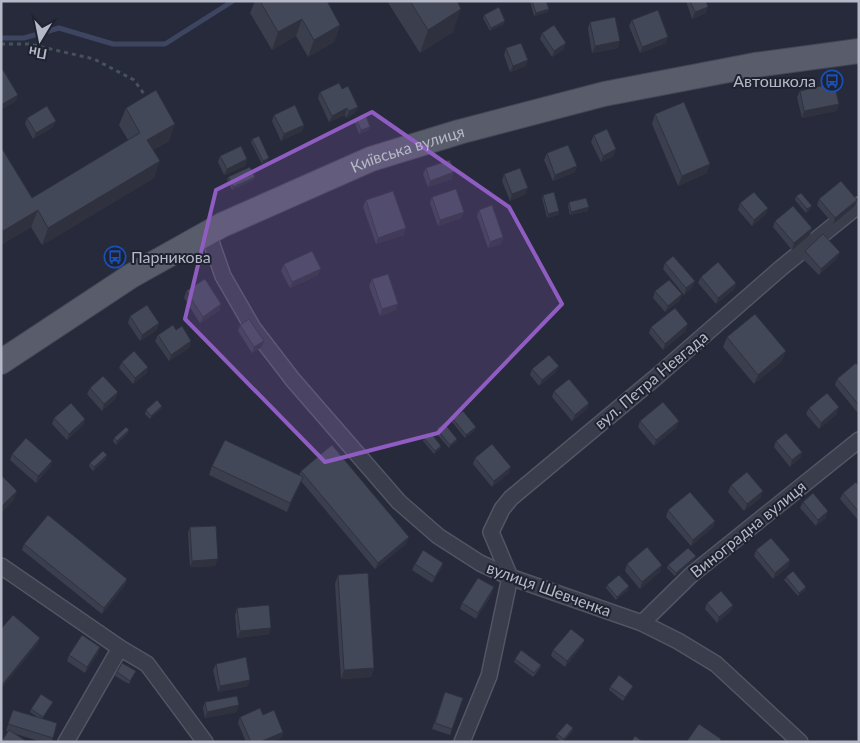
<svg xmlns="http://www.w3.org/2000/svg" width="860" height="743" font-family="Lato,sans-serif">
<style>
.lines{fill:none;stroke-linecap:round;stroke-linejoin:round}
.stream{stroke:#3d4561;stroke-width:5}
.minor-casing{stroke:#525563;stroke-width:18}
.primary-casing{stroke:#434654;stroke-width:26}
.path{stroke:#465259;stroke-width:3;stroke-dasharray:4 4;stroke-linecap:butt}
.minor{stroke:#3a3d4b;stroke-width:15}
.primary{stroke:#585c6b;stroke-width:24}
.wall{fill:#3a3e4d}
.shaded-wall{fill:#2f323e}
.building{fill:#434859;stroke:#2f323e}
.marked{fill:#8f5dc1;fill-opacity:0.2;stroke:#8f5dc1;stroke-width:4;stroke-linejoin:round}
.labels{text-anchor:middle;stroke-width:4;stroke-linejoin:round;paint-order:stroke}
.poi-label{font-size:16px;fill:#b5b8c6;stroke:#1f2230;text-anchor:end}
.street-label{font-size:16px;fill:#b5b8c6;stroke:#1f2230}
</style>
<rect width="100%" height="100%" fill="#262a3a"/>
<g class="lines">
<path class="stream" d="M1,38H24L59,28L113,44H165L233,1"/>
<g class="minor-casing">
<g id="minor">
<path d="M208,233L223,276L253,328L293,380L399,502L438,536L480,563L510,577L642,623L678,641L716,664L800,742"/>
<path d="M1,566L120,648L147,664L205,742"/>
<path d="M642,623L691,575L859,440"/>
<path d="M66,742L120,648"/>
<path d="M462,742L489,676L510,577L491,532L502,509L511,498L655,378L781,268L859,205"/>
</g>
</g>
<g class="primary-casing">
<g id="primary">
<path id="s1" d="M1,362L131,276L222,225L371,159L459,132L604,94L755,65L859,51"/>
</g>
</g>
<path class="path" d="M1,44H29L94,59L134,80L147,98"/>
<use href="#minor" class="minor"/>
<use href="#primary" class="primary"/>
</g>
<g class="wall">
<path d="M255,1H327L340,25L334,42L308,57L296,36L272,50L250,13Z"/>
<path d="M387,1H457L453,32L420,53Z"/>
<path d="M530,1H546L549,9L548,12L534,16Z"/>
<path d="M686,1H706V13L692,19Z"/>
<path d="M484,15L504,24L490,31L483,18Z"/>
<path d="M632,20L666,43L640,53L629,26Z"/>
<path d="M590,22L618,48L592,53L588,29Z"/>
<path d="M542,33L564,49L552,57L540,39Z"/>
<path d="M506,48L526,66L510,72L504,55Z"/>
<path d="M800,91L839,104L836,111L802,118L797,97Z"/>
<path d="M320,92L355,113L346,118L345,115L329,122L318,98Z"/>
<path d="M126,108L169,141L153,150L154,178L42,245L31,227L1,245V147L32,198L128,140L119,125Z"/>
<path d="M655,114L707,173L678,186L652,124Z"/>
<path d="M274,115L304,125L302,131L281,141L272,121Z"/>
<path d="M27,118L53,127L33,139L25,124Z"/>
<path d="M356,119L369,130L359,134L355,123Z"/>
<path d="M594,135L614,156L601,162L591,142Z"/>
<path d="M252,139L268,161L262,164L251,142Z"/>
<path d="M547,153L577,166L575,172L553,181L544,160Z"/>
<path d="M220,156L247,159L245,166L224,175L218,162Z"/>
<path d="M426,168L452,179L428,187L423,174Z"/>
<path d="M504,174L526,194L510,201L502,181Z"/>
<path d="M228,177L253,180L232,190L227,180Z"/>
<path d="M543,195L559,211L558,215L547,218L542,198Z"/>
<path d="M796,196L810,209L806,213L795,200Z"/>
<path d="M432,197L464,212L461,218L438,226L430,203Z"/>
<path d="M819,199L855,206L833,224L817,205Z"/>
<path d="M366,200L404,235L376,244L363,207Z"/>
<path d="M569,202L588,211L570,215L568,206Z"/>
<path d="M740,203L768,208L766,214L752,226L738,210Z"/>
<path d="M479,210L503,237L501,244L488,248L477,216Z"/>
<path d="M775,221L812,228L810,235L792,250L773,227Z"/>
<path d="M805,251L840,252L837,258L819,275L802,258Z"/>
<path d="M665,263L692,288L684,295L663,269Z"/>
<path d="M284,264L318,275L290,288L281,271Z"/>
<path d="M701,277L736,283L734,289L716,304L698,283Z"/>
<path d="M372,279L396,310L380,316L369,286Z"/>
<path d="M186,291L221,304L219,311L200,323L184,298Z"/>
<path d="M655,291L682,294L679,301L665,312L653,298Z"/>
<path d="M130,316L159,323L157,330L140,341L128,323Z"/>
<path d="M240,325L264,341L262,347L252,353L238,331Z"/>
<path d="M651,327L686,331L663,350L649,333Z"/>
<path d="M176,330L191,341L189,348L169,361L155,341L158,335Z"/>
<path d="M727,337L782,361L754,384L723,347Z"/>
<path d="M122,362L148,367L146,374L133,384L119,368Z"/>
<path d="M859,367V410L857,412L835,385L837,379Z"/>
<path d="M532,369L556,372L539,386L530,375Z"/>
<path d="M90,388L118,392L115,399L102,411L87,394Z"/>
<path d="M554,391L589,403L587,409L572,421L552,397Z"/>
<path d="M162,406L161,409L150,419L145,414L146,410Z"/>
<path d="M809,408L837,414L819,429L806,414Z"/>
<path d="M54,418L85,419L83,425L67,440L52,424Z"/>
<path d="M453,419L475,430L465,438L452,422Z"/>
<path d="M640,421H679L676,428L654,446L638,427Z"/>
<path d="M437,429L457,439L456,442L449,448L436,433Z"/>
<path d="M128,433L116,445L113,441L114,438Z"/>
<path d="M424,438L441,446L440,449L434,454L423,441Z"/>
<path d="M776,441L802,452L800,458L790,467L774,447Z"/>
<path d="M12,454L52,461L50,467L36,483L10,460Z"/>
<path d="M475,458L509,473L492,487L473,464Z"/>
<path d="M106,459L93,471L89,466L90,463Z"/>
<path d="M212,466L299,475L301,471L406,544L375,569L301,481L287,512L209,475Z"/>
<path d="M731,485L761,497L744,511L728,492Z"/>
<path d="M859,486V521L840,499L843,493Z"/>
<path d="M803,502L826,518L816,526L800,508Z"/>
<path d="M668,510L715,521L713,527L691,546L666,517Z"/>
<path d="M190,527L215,566L190,567L188,533Z"/>
<path d="M24,544L127,579L125,585L102,614L22,550Z"/>
<path d="M756,550L790,560L788,567L773,579L754,556Z"/>
<path d="M696,556L694,560L675,576L667,568L668,565Z"/>
<path d="M443,563L441,569L432,583L412,570L415,564Z"/>
<path d="M627,564L660,572L640,589L625,571Z"/>
<path d="M338,575L374,668L371,677L341,679L335,584Z"/>
<path d="M786,577L806,587L805,590L798,596L784,580Z"/>
<path d="M607,585L628,590L616,600L606,588Z"/>
<path d="M492,594L476,619L460,609L462,603Z"/>
<path d="M707,603L733,605L731,611L717,623L705,609Z"/>
<path d="M237,608L269,634L237,638L235,615Z"/>
<path d="M582,646L565,667L551,656L553,650Z"/>
<path d="M100,647L98,653L85,673L67,661L69,655Z"/>
<path d="M515,659L541,665L540,668L533,677L514,662Z"/>
<path d="M216,664L248,686L218,692L213,670Z"/>
<path d="M136,671L129,684L115,676L117,672Z"/>
<path d="M633,686L632,689L623,701L609,690L610,687Z"/>
<path d="M445,692L463,698L450,735L432,729Z"/>
<path d="M53,702L51,705L42,719L53,738L51,742H42L6,731L13,710L39,718L30,712L31,709Z"/>
<path d="M205,702L237,712L205,718L203,708Z"/>
<path d="M263,715L283,732L281,738L272,742H246L238,723L240,717Z"/>
<path d="M573,728L572,732L563,742H561L556,737L557,734Z"/>
</g>
<g class="shaded-wall">
<path d="M708,7L706,13L692,19L695,12Z"/>
<path d="M461,9L453,32L420,53L428,30Z"/>
<path d="M549,9L548,12L534,16L536,13Z"/>
<path d="M302,19L296,36L272,50L278,32Z"/>
<path d="M505,21L504,24L490,31L491,28Z"/>
<path d="M340,25L334,42L308,57L314,40Z"/>
<path d="M668,37L666,43L640,53L642,47Z"/>
<path d="M620,41L618,48L592,53L595,46Z"/>
<path d="M566,43L564,49L552,57L554,51Z"/>
<path d="M528,60L526,66L510,72L513,66Z"/>
<path d="M18,95L16,101L1,110V105Z"/>
<path d="M839,104L836,111L802,118L804,111Z"/>
<path d="M358,107L355,113L346,118L349,111Z"/>
<path d="M347,108L345,115L329,122L332,116Z"/>
<path d="M56,121L53,127L33,139L36,133Z"/>
<path d="M175,124L169,141L141,158L147,140Z"/>
<path d="M304,125L302,131L281,141L284,134Z"/>
<path d="M370,127L369,130L359,134L361,130Z"/>
<path d="M616,149L614,156L601,162L603,156Z"/>
<path d="M269,158L268,161L262,164L263,161Z"/>
<path d="M247,159L245,166L224,175L227,169Z"/>
<path d="M160,161L154,178L42,245L48,228Z"/>
<path d="M710,164L707,173L678,186L682,176Z"/>
<path d="M577,166L575,172L553,181L555,175Z"/>
<path d="M454,172L452,179L428,187L430,181Z"/>
<path d="M255,177L253,180L232,190L233,187Z"/>
<path d="M528,188L526,194L510,201L512,194Z"/>
<path d="M857,200L855,206L833,224L835,218Z"/>
<path d="M812,206L810,209L806,213L807,209Z"/>
<path d="M589,207L588,211L570,215L571,212Z"/>
<path d="M768,208L766,214L752,226L754,220Z"/>
<path d="M38,210L31,227L1,245V235L3,231Z"/>
<path d="M559,211L558,215L547,218L548,214Z"/>
<path d="M464,212L461,218L438,226L440,220Z"/>
<path d="M406,228L404,235L376,244L378,238Z"/>
<path d="M812,228L810,235L792,250L794,243Z"/>
<path d="M503,237L501,244L488,248L490,242Z"/>
<path d="M840,252L837,258L819,275L821,269Z"/>
<path d="M321,269L318,275L290,288L292,282Z"/>
<path d="M695,281L692,288L684,295L686,288Z"/>
<path d="M736,283L734,289L716,304L718,298Z"/>
<path d="M682,294L679,301L665,312L668,306Z"/>
<path d="M221,304L219,311L200,323L203,317Z"/>
<path d="M398,304L396,310L380,316L382,309Z"/>
<path d="M159,323L157,330L140,341L142,335Z"/>
<path d="M688,324L686,331L663,350L665,344Z"/>
<path d="M191,341L189,348L169,361L171,355Z"/>
<path d="M264,341L262,347L252,353L254,347Z"/>
<path d="M786,351L782,361L754,384L758,375Z"/>
<path d="M559,366L556,372L539,386L542,380Z"/>
<path d="M148,367L146,374L133,384L135,378Z"/>
<path d="M118,392L115,399L102,411L104,404Z"/>
<path d="M589,403L587,409L572,421L575,415Z"/>
<path d="M162,406L161,409L150,419L151,416Z"/>
<path d="M839,407L837,414L819,429L821,423Z"/>
<path d="M85,419L83,425L67,440L69,434Z"/>
<path d="M679,421L676,428L654,446L656,440Z"/>
<path d="M476,427L475,430L465,438L466,435Z"/>
<path d="M129,430L128,433L116,445L117,441Z"/>
<path d="M457,439L456,442L449,448L450,445Z"/>
<path d="M441,446L440,449L434,454L435,451Z"/>
<path d="M802,452L800,458L790,467L792,460Z"/>
<path d="M107,455L106,459L93,471L94,467Z"/>
<path d="M52,461L50,467L36,483L38,476Z"/>
<path d="M511,467L509,473L492,487L494,481Z"/>
<path d="M303,477L299,487L287,512L290,503Z"/>
<path d="M17,491L14,500L1,513V507Z"/>
<path d="M763,491L761,497L744,511L747,504Z"/>
<path d="M828,511L826,518L816,526L818,520Z"/>
<path d="M715,521L713,527L691,546L693,540Z"/>
<path d="M409,537L406,544L375,569L378,563Z"/>
<path d="M696,556L694,560L675,576L676,573Z"/>
<path d="M218,559L215,566L190,567L192,561Z"/>
<path d="M790,560L788,567L773,579L775,573Z"/>
<path d="M443,563L441,569L432,583L435,577Z"/>
<path d="M662,565L660,572L640,589L642,582Z"/>
<path d="M127,579L125,585L102,614L104,608Z"/>
<path d="M629,586L628,590L616,600L617,597Z"/>
<path d="M494,587L492,594L476,619L478,613Z"/>
<path d="M806,587L805,590L798,596L799,593Z"/>
<path d="M733,605L731,611L717,623L719,617Z"/>
<path d="M271,628L269,634L237,638L240,631Z"/>
<path d="M40,638L38,644L1,689V686Z"/>
<path d="M585,640L582,646L565,667L567,661Z"/>
<path d="M100,647L98,653L85,673L87,667Z"/>
<path d="M374,668L371,677L341,679L344,670Z"/>
<path d="M250,680L248,686L218,692L220,686Z"/>
<path d="M633,686L632,689L623,701L625,697Z"/>
<path d="M239,705L237,712L205,718L207,712Z"/>
<path d="M573,728L572,732L563,742L564,739Z"/>
<path d="M283,732L281,738L272,742H260Z"/>
</g>
<g class="building">
<path d="M260,1H327L340,25L314,40L302,19L278,32Z"/>
<path d="M410,1H457L461,9L428,30Z"/>
<path d="M532,1H546L549,9L536,13Z"/>
<path d="M690,1H706L708,7L695,12Z"/>
<path d="M499,7L505,21L491,28L484,15Z"/>
<path d="M658,10L668,37L642,47L632,20Z"/>
<path d="M615,17L620,41L595,46L590,22Z"/>
<path d="M554,25L566,43L554,51L542,33Z"/>
<path d="M521,43L528,60L513,66L506,48Z"/>
<path d="M3,70L18,95L1,105V71Z"/>
<path d="M339,83L342,89L348,86L358,107L349,111L347,108L332,116L320,92Z"/>
<path d="M834,83L839,104L804,111L800,91Z"/>
<path d="M156,90L175,124L147,140L160,161L48,228L38,210L3,231L1,228V147L32,198L140,133L126,108Z"/>
<path d="M684,102L710,164L682,176L655,114Z"/>
<path d="M295,105L304,125L284,134L274,115Z"/>
<path d="M47,106L56,121L36,133L27,118Z"/>
<path d="M366,116L370,127L361,130L356,119Z"/>
<path d="M607,129L616,149L603,156L594,135Z"/>
<path d="M259,136L269,158L263,161L252,139Z"/>
<path d="M568,145L577,166L555,175L547,153Z"/>
<path d="M241,146L247,159L227,169L220,156Z"/>
<path d="M450,160L454,172L430,181L426,168Z"/>
<path d="M250,167L255,177L233,187L228,177Z"/>
<path d="M520,168L528,188L512,194L504,174Z"/>
<path d="M841,181L857,200L835,218L819,199Z"/>
<path d="M456,189L464,212L440,220L432,197Z"/>
<path d="M393,191L406,228L378,238L366,200Z"/>
<path d="M554,192L559,211L548,214L543,195Z"/>
<path d="M754,192L768,208L754,220L740,203Z"/>
<path d="M801,193L812,206L807,209L796,196Z"/>
<path d="M586,198L589,207L571,212L569,202Z"/>
<path d="M492,205L503,237L490,242L479,210Z"/>
<path d="M793,206L812,228L794,243L775,221Z"/>
<path d="M823,234L840,252L821,269L805,251Z"/>
<path d="M312,251L321,269L292,282L284,264Z"/>
<path d="M673,256L695,281L686,288L665,263Z"/>
<path d="M718,262L736,283L718,298L701,277Z"/>
<path d="M388,274L398,304L382,309L372,279Z"/>
<path d="M205,279L221,304L203,317L186,291Z"/>
<path d="M669,280L682,294L668,306L655,291Z"/>
<path d="M147,305L159,323L142,335L130,316Z"/>
<path d="M675,308L688,324L665,344L651,327Z"/>
<path d="M755,314L786,351L758,375L727,337Z"/>
<path d="M249,319L264,341L254,347L240,325Z"/>
<path d="M173,325L176,330L182,326L191,341L171,355L158,335Z"/>
<path d="M134,351L148,367L135,378L122,362Z"/>
<path d="M549,355L559,366L542,380L532,369Z"/>
<path d="M856,363L859,367V405L837,379Z"/>
<path d="M103,376L118,392L104,404L90,388Z"/>
<path d="M569,379L589,403L575,415L554,391Z"/>
<path d="M827,393L839,407L821,423L809,408Z"/>
<path d="M157,400L162,406L151,416L146,410Z"/>
<path d="M663,402L679,421L656,440L640,421Z"/>
<path d="M71,403L85,419L69,434L54,418Z"/>
<path d="M463,411L476,427L466,435L453,419Z"/>
<path d="M444,423L457,439L450,445L437,429Z"/>
<path d="M126,427L129,430L117,441L114,438Z"/>
<path d="M431,433L441,446L435,451L424,438Z"/>
<path d="M786,433L802,452L792,460L776,441Z"/>
<path d="M26,438L52,461L38,476L12,454Z"/>
<path d="M225,440L303,477L290,503L212,466Z"/>
<path d="M492,444L511,467L494,481L475,458Z"/>
<path d="M332,445L409,537L378,563L301,471Z"/>
<path d="M103,451L107,455L94,467L90,463Z"/>
<path d="M747,472L763,491L747,504L731,485Z"/>
<path d="M1,475L17,491L1,507Z"/>
<path d="M856,482L859,486V512L843,493Z"/>
<path d="M690,492L715,521L693,540L668,510Z"/>
<path d="M813,493L828,511L818,520L803,502Z"/>
<path d="M48,515L127,579L104,608L24,544Z"/>
<path d="M216,526L218,559L192,561L190,527Z"/>
<path d="M771,538L790,560L775,573L756,550Z"/>
<path d="M647,547L662,565L642,582L627,564Z"/>
<path d="M688,548L696,556L676,573L668,565Z"/>
<path d="M423,550L443,563L435,577L415,564Z"/>
<path d="M793,571L806,587L799,593L786,577Z"/>
<path d="M368,573L374,668L344,670L338,575Z"/>
<path d="M619,575L629,586L617,597L607,585Z"/>
<path d="M478,578L494,587L478,613L462,603Z"/>
<path d="M721,591L733,605L719,617L707,603Z"/>
<path d="M269,605L271,628L240,631L237,608Z"/>
<path d="M13,615L40,638L1,686V629Z"/>
<path d="M571,629L585,640L567,661L553,650Z"/>
<path d="M82,635L100,647L87,667L69,655Z"/>
<path d="M521,650L541,665L534,673L515,659Z"/>
<path d="M246,657L250,680L220,686L216,664Z"/>
<path d="M122,663L136,671L130,681L117,672Z"/>
<path d="M619,675L633,686L625,697L610,687Z"/>
<path d="M445,692L463,698L452,729L435,723Z"/>
<path d="M41,694L53,702L43,717L31,709Z"/>
<path d="M237,696L239,705L207,712L205,702Z"/>
<path d="M260,708L263,715L274,710L283,732L260,742H251L240,717Z"/>
<path d="M13,710L57,723L53,738L8,724Z"/>
<path d="M567,723L573,728L564,739L557,734Z"/>
<path d="M699,724L721,739L720,742H688L687,741Z"/>
<path d="M9,730L26,741L25,742H1Z"/>
<path d="M635,736L643,742H631Z"/>
</g>
<path class="marked" d="M372,112L509,207L562,304L438,433L325,462L185,319L216,190Z"/>
<defs>
<g id="bus-ring" transform="scale(1.125)"><circle r="9.5" fill="#1f2230" stroke="#1a4fb4" stroke-width="1.5"/><path d="M-5-6H5V4H4V6H2V4H-2V6H-4V4H-5ZM-3.5-4V0h7V-4ZM-3.5 1.2v1.5H-2V1.2ZM2 1.2v1.5H3.5V1.2Z" fill="#1a4fb4"/></g>
</defs>
<g fill-rule="evenodd">
<use href="#bus-ring" x="832" y="81"/>
<use href="#bus-ring" x="115" y="257"/>
</g>
<g class="labels">
<g class="poi-label">
<text x="816" y="87">Автошкола</text>
<text x="131" y="263" text-anchor="start">Парникова</text>
</g>
<g class="street-label">
<text dy="6" stroke="none"><textPath href="#s1" startOffset="461">Київська вулиця</textPath></text>
<text transform="translate(651 380) rotate(-40)" y="6">вул. Петра Невгада</text>
<text transform="translate(748 529) rotate(-39)" y="6">Виноградна вулиця</text>
<text transform="translate(549 589) rotate(20)" y="6">вулиця Шевченка</text>
</g>
</g>
<rect width="860" height="743" fill="none" stroke="#b5b8c6" stroke-width="5"/>
<g transform="translate(40 40) rotate(190)" stroke="#1f2230" stroke-width="4" paint-order="stroke">
<path d="M0-4L9 19L0 12L-9 19Z" fill="#b5b8c6"/>
<text y="-8" font-size="14" font-weight="bold" text-anchor="middle" fill="#b5b8c6">Пн</text>
</g>
</svg>
